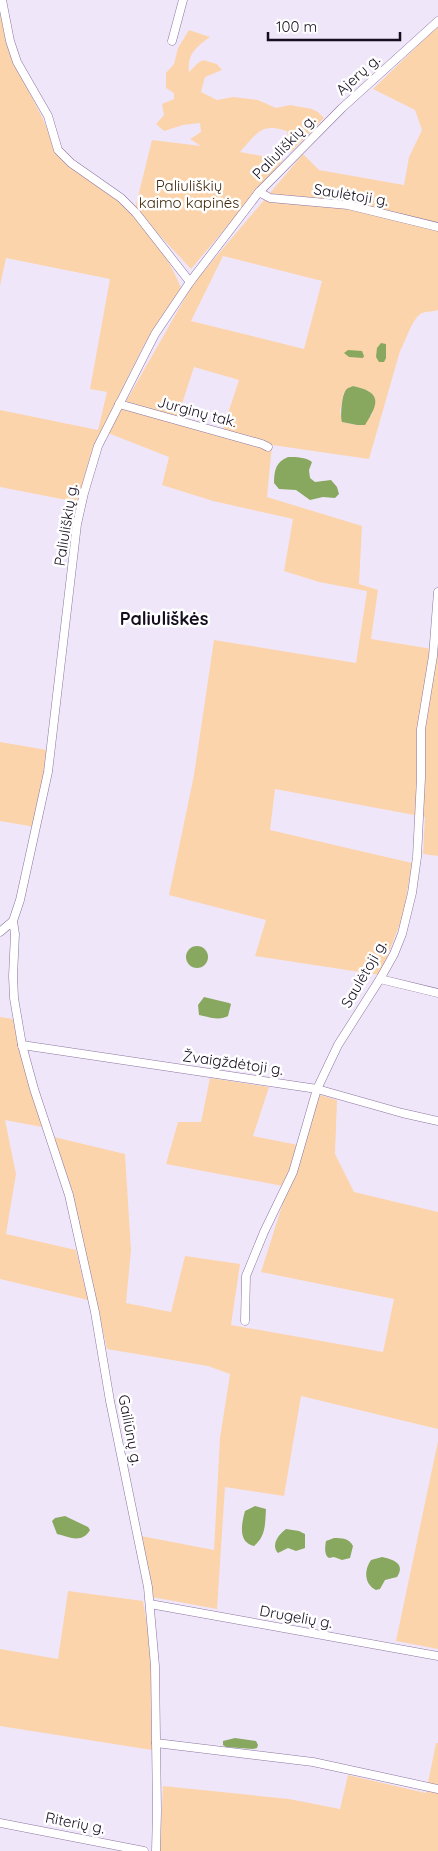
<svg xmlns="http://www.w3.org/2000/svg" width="438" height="1851" font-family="Quicksand,sans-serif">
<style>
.green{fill:#fcd4ab;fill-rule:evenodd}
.water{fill:#88a85f}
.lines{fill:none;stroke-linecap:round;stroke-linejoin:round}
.street-casing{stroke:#8c75a1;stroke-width:9}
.street{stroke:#fff;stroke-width:8}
.labels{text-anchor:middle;stroke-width:5;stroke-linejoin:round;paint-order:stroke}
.street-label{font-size:15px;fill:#160d1e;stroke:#fff}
.park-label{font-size:15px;fill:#3e270a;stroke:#fff}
.quarter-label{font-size:18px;font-weight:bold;fill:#160d1e;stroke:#fff}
</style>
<rect width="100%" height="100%" fill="#f0e6fa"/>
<g class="green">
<path d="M0,9L12,59L42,117L58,155L65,163C83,175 102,187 118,201C144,224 168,255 181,288L145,343L93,447L77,502L0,487V410L98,430L107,392L90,389L110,279L6,258L0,286Z"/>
<path d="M438,26V310C433,312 427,311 422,313C412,318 406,341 400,351L369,459L272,445L267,497L362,526L359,584L378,590L371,639L438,650V856L423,854L425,817L275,789L270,830L412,863L403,916L380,975L255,956L266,920L169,895L194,775L214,640L356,663L367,591L319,582L284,571L293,519L213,501L162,485L169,457L108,433L193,284L303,154L319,170L404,185L409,157L422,130L415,110L373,89ZM223,256L322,281L304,349L191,321ZM194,367L239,380L223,429L178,416ZM353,386L369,391L375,399L372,415L357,425L342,422L340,411L344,392Z"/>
<path d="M189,30L210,37C196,47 187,54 189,72L198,63L203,60L217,64L222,70L205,77L201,92L217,100L233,97L258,100L276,108L290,105L312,109L318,112L324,118L291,152L287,131C260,122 257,134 240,152L283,160L191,269L135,209L152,140L201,146L190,139L201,132L200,123L183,125L164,131L156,124L164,115L162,104L174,99V93L166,88V73L174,64L178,48Z"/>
<path d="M0,742L47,750L35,827L0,821Z"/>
<path d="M0,1017L13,1019L18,1044L42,1127L5,1120L16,1174L6,1234L76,1250L88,1300L0,1279Z"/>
<path d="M210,1078L269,1087L253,1136L303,1146L320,1095L337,1100L335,1154L354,1192L438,1212V1429L301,1396L284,1496L225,1487L217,1609L152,1597L141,1536L214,1550L220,1438L230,1374L208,1366L107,1349L70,1185L54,1137L125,1154L131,1250L126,1303L171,1312L185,1256L240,1264L231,1325L383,1352L394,1299L261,1272L288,1187L166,1164L178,1122H201Z"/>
<path d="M438,1441V1649L396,1641Z"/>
<path d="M68,1591L143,1601L151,1649L152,1750L0,1726V1649L58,1659Z"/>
<path d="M436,1743H438V1851H160L163,1786L289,1799L340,1809L348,1775L426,1793Z"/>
</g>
<g class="water">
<path d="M381,343L386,344V358L384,362H379L376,357L377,348Z"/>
<path d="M348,350L362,351L364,356L363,358L349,357L344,353Z"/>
<path d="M353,386C381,392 380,402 365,425H357L342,422C340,416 342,394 346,390C347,388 351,387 353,386Z"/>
<path d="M288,457C297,457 305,457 312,462L309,470L310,478L315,482L331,480L337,487L339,494L335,498L323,497L310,500L296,490L279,489L274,483C274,470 276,462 288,457Z"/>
<circle cx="197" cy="957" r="11"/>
<path d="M204,997L229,1003L231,1004L228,1016C220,1021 208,1017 199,1015L198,1005Z"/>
<path d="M255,1506L266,1509C265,1524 266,1536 254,1546C237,1542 242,1522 245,1511Z"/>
<path d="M65,1516L88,1527L90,1530C82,1544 69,1537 57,1534L52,1521L55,1518Z"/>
<path d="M286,1529L299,1531L305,1534V1548L296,1551L288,1548L278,1553C271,1545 278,1535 286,1529Z"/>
<path d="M334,1538C342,1538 349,1538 353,1546L350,1558L342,1560L334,1557L329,1558C324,1555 325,1547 326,1541Z"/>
<path d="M382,1557C393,1559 406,1564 397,1577L385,1580L380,1589L376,1590C364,1584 364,1570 371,1560Z"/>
<path d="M235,1738L256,1741L258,1745L257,1748L253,1749L226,1747L223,1745V1741Z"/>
</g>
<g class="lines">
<g class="street-casing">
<g id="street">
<path d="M2,0L10,41L17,62L48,116L58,150L71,163L121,198L136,213L190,282"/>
<path d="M172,41L183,0"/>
<path d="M259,192L270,198L348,205L438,227"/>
<path d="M119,404L262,444L268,447"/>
<path d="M0,932L13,921"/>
<path d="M380,979L438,993"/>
<path d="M22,1045L317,1089L402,1113L438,1121"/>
<path d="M245,1321L246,1276L264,1232L293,1172L317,1089L338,1045L380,979L394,954L402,934L412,893L417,857L421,778V729L433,656L438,592"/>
<path d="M150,1604L438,1656"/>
<path d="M156,1743L313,1762L438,1789"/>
<path d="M0,1823L144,1851"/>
<path d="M156,1851L157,1811L155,1666L148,1587L110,1401L95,1312L69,1195L34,1089L22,1045L14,998L13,976L15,934L13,921L20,900L48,772L77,524L84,493L98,446L155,334L190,282L259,192L342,108L438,21"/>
</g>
</g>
<use href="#street" class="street"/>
</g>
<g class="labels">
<g class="street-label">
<text transform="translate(358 75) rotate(-42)" y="5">Ajerų g.</text>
<text transform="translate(284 147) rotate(-46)" y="5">Paliuliškių g.</text>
<text transform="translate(351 195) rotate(9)" y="5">Saulėtoji g.</text>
<text transform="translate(197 412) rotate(15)" y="5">Jurginų tak.</text>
<text transform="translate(66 525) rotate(-81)" y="5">Paliuliškių g.</text>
<text transform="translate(364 974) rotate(-60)" y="5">Saulėtoji g.</text>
<text transform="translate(233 1063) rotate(8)" y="5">Žvaigždėtoji g.</text>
<text transform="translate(130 1430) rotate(79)" y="5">Gailiūnų g.</text>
<text transform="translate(296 1617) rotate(10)" y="5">Drugelių g.</text>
<text transform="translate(75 1823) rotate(11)" y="5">Riterių g.</text>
</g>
<g class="park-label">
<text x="189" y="191">Paliuliškių<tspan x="189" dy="17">kaimo kapinės</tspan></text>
</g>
<g class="quarter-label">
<text x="164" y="625">Paliuliškės</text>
</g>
</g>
<path d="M268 32v8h132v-8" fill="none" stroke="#160d1e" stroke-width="2.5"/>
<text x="276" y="32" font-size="15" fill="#160d1e" stroke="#ffffff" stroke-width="4" paint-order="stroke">100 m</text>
</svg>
